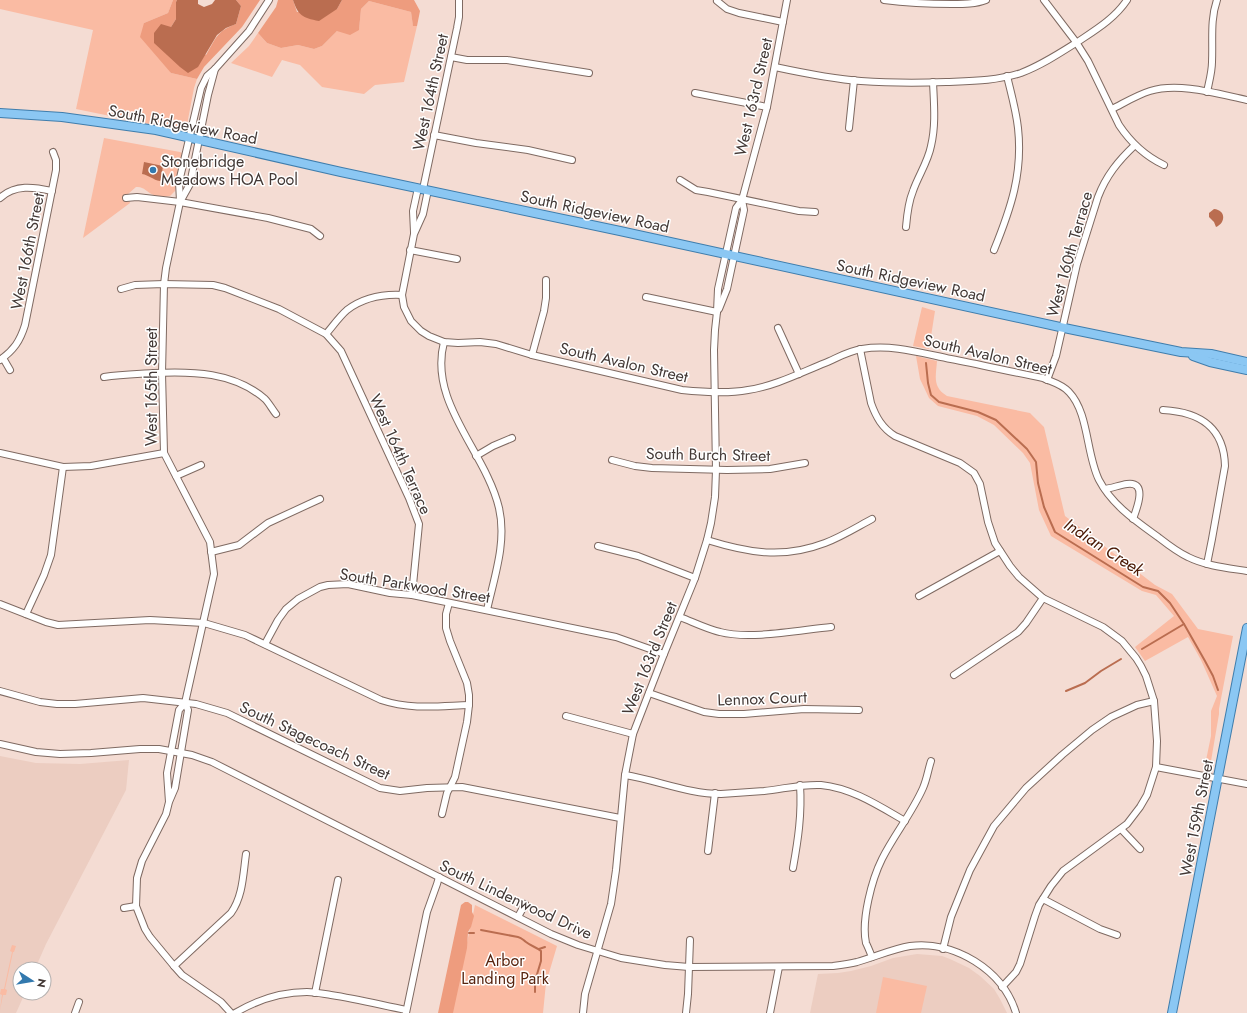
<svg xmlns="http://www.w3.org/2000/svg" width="1247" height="1013" font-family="Jost,sans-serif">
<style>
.built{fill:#eccdc1}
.green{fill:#fabba3}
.forest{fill:#ee9c7e}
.water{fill:#ba6d50}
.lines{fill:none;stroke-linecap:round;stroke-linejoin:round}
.stream{stroke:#ba6d50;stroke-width:2}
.minor-casing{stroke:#7f6a62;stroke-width:8}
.major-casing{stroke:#3f7dac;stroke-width:10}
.minor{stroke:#fff;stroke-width:6}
.major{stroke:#8bc7f3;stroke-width:8}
.poi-dot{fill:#3379ae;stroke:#fff;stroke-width:1.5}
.labels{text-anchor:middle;stroke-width:3;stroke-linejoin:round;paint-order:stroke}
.street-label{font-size:16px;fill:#433936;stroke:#fff}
.poi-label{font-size:16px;fill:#433936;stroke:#fff;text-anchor:start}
.park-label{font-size:16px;fill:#57240f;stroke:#fff}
.water-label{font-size:17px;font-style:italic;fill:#4a1803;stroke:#fff}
</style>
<rect width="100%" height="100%" fill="#f4dcd3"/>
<g class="built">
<path d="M0,756L36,763L80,764L129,760L126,790L46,944L35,969H20V993H25L16,1013H0Z"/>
<path d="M917,954L942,956L950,959L969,968L980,976L994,989L1000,999L1007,1013H810L818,974L838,973L851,971L871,966L893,958Z"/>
</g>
<g class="green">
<path d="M0,0H173L168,13L144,23L171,73L197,79L194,88L186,130L184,131L76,109L93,30L0,9Z"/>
<path d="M369,1L411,12L413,25L417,26L404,82L375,85L364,94L322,87L300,65L282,60L272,77L231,63L249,46L258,33L267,43L281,48L298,45L314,49L322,46L337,31L359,29L361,9Z"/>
<path d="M104,138L180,152L182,153L175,191L170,196C165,197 158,197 154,195C146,192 144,186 136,187L128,194L130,203L83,238Z"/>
<path d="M922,307L935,311L929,349L913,346Z"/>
<path d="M916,356L937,361C936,376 932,387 947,396L1030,413L1044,427L1065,516L1155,585L1172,594L1198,629L1233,636L1219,709V714L1211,761L1212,769L1211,770H1204L1211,736V711L1217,696L1201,660L1188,637L1145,661L1135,647L1174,616L1156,595L1142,591L1051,536L1039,510L1030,463L1023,453L994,425L977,416L938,406L929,398L920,379Z"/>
<path d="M475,905L557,946L546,983L543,1013H452Z"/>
<path d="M12,945L16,946L14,952H13L5,989L7,990L6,995H3L0,1010L2,995L0,994L1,989H4L12,952L10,951Z"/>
<path d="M883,977L927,986L921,1013H876Z"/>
</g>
<g class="forest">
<path d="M173,0H177L176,2V19L171,27L206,55C216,38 217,31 236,24L241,6L236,0H260L242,27L204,67L197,79L171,73L140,37L144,23L168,13Z"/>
<path d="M278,0H293L297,12L337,9L342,0H414L420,11L417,26H413L411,12L369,1L361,9L359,30L350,35L337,31L322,46L314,49L298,45L281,48L267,43L258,33L276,7Z"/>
<path d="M465,902H468L472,905V912L474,916L471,927L468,932L467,948L453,1013H438L461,905Z"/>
</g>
<g class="water">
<path d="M177,0H198V4L204,7L212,4L215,0H236L241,6L236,24L226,28L217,35L198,67L188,73L180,67L154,43V33L161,24L171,27L176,19V2Z"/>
<path d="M293,0H342L337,9L319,21C302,18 298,15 293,0Z"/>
<path d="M144,162L163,166L161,180L160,181C153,180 149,175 142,174Z"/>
<path d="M1214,209C1226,210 1226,223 1216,227L1214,222L1209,217V213Z"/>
</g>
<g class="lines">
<g class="stream">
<path d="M926,363L928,383L931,395L939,402L978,412L996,420L1027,449L1036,462L1038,483L1044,507L1055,532L1143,587L1158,591L1170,603L1184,624L1205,661L1213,676L1218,690"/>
<path d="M1142,649L1184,624"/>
<path d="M1066,691L1085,683L1101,671L1121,659"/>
<path d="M481,930L518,937C522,938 523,940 526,942C531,946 536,947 541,951V961L535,981V992"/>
<path d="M469,933H474"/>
<path d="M539,949L545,947"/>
</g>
<g class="minor-casing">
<g id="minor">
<path d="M884,0C907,3 929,4 952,4C964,4 976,4 986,0"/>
<path d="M1044,0L1076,42L1088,61L1119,125C1131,143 1145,156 1164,165"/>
<path d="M717,1L727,9L739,13L783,22"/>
<path d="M451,57L467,60H507L589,73"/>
<path d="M775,67C803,73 832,79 861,81C890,83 918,83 946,82C971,81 996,81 1021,73C1042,65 1060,53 1079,41C1097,29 1115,18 1127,0"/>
<path d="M1207,92C1209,82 1212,72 1212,62C1213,40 1210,20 1217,0"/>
<path d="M695,93L767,107"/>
<path d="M1112,109C1124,103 1137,95 1150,91C1179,82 1218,94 1247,100"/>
<path d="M849,128L854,80"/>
<path d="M434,135L476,143L528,150L572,160"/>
<path d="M680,180L696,190L708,192L799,211L815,212"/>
<path d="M423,189L457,28L459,17V0"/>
<path d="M428,190L423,214L414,234L402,295L404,307L411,321L421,331L429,336L444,342L458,343L480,342L496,344L532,355L682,390C703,392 727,394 748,390C775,386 800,373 825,363C837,358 848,351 862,349C892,344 921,353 951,359C982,365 1012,372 1043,378C1052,382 1062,384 1069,392C1089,413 1086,454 1099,480C1112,505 1136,521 1158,537C1167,544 1177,552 1188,557C1206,566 1228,568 1247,571"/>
<path d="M0,198C15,184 34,187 52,191"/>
<path d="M126,198L137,197L180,202L268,218L311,229L320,236"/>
<path d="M180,201L179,182L201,88L207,76L215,69L249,31L269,0"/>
<path d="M906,227C907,215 908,203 913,191C918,176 928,162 931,146C936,125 934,104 933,82"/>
<path d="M414,232L413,211L418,188"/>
<path d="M410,250L457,259"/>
<path d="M994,250C1011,208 1023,173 1018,128C1016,110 1011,93 1007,76"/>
<path d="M121,289L135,285L164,284L213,285L225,288L279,309L326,334L341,351L409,498L419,524L412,595"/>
<path d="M646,297L717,312"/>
<path d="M719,309L727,289L744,210L742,200"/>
<path d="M778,328L799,374"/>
<path d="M326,334C333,326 339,317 347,310C363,298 383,294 402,295"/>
<path d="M444,342C428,403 486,452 499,508C507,542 494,578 487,610"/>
<path d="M860,349L871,403C876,417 882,428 895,436L960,463L974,473L980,484L988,522L995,543L1010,566L1019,577L1043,598L1103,627L1122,641L1136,658L1141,666L1146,676L1154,701L1157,741L1156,767L1147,795L1140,807L1127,824L1063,871L1051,886L1039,905L1035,916L1020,964L1016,972L1002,987"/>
<path d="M532,355L544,311L546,298V280"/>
<path d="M3,358L10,370"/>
<path d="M0,360C14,350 20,341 25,325L56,170V160L53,152"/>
<path d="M104,377C121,374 137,374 153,373C192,371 234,372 265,399C269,403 272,409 276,414"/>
<path d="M1047,380L1056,356L1077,264L1098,197C1106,176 1118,161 1135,145"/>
<path d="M1163,410C1200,412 1224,427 1225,466L1212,539L1207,564"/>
<path d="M0,453L63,467L91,466L164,453"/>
<path d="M476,456L493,446L512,438"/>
<path d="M612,460L635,466L652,468L727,470L770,469L805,463"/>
<path d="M176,476L201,465"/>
<path d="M1105,489C1112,488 1120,485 1127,484C1148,481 1137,508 1133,519"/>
<path d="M707,540C749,553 783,559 825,543C841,537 857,527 872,519"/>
<path d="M598,546L638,556L695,578"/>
<path d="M211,552L239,545L268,523L320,499"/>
<path d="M919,596L1000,551"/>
<path d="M0,604L46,622L58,625L150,620L204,623L245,635L381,700C411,710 439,706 469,705"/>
<path d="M26,614L44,575L51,555L63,467"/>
<path d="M680,617C693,622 707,629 720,632C750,640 800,630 831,627"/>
<path d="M265,644L278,620L286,609L298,599L320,587L328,585L348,584L390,593L412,595L616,637L664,654"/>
<path d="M954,675L1018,632L1026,623L1043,598"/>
<path d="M0,691L40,702L57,704H75L143,698L196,704L227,713L380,788L400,791L427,788L462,787L620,818"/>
<path d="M649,693L704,712L719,714H744L804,709L859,710"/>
<path d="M185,703L214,574L210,542L164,453L162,373L164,284L166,268L180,202L190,184L208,95L215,69"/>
<path d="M566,716L633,734"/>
<path d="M0,744L36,752L60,754L91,753L140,749H159L192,755L212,762L551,934L578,945L621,958L665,965L689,967L833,966C841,965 849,964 857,962C875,957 892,949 910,946C954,940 1003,970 1016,1013"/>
<path d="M1156,767L1247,784"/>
<path d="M625,775C657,780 688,794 721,794C735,793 750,792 764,791C783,789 802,784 821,785C852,788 879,806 905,821"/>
<path d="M169,802L167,773L179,710L185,703L188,710L175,788L169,802L166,814L142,861L137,878L136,906L145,929L150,937L174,966L182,975L221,1002L231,1013"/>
<path d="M442,814L447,793L455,777L467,722L469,705V695L467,683L450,641L446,628V614L449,603"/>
<path d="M1121,829L1140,849"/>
<path d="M708,851L715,793"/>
<path d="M793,868C798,840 802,814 800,785"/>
<path d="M1043,899L1100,929L1117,935"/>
<path d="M124,908L136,906"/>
<path d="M518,917L525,904"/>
<path d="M943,949L951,917L970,870L994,826L1026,788L1062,755L1092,730L1111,717L1137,705L1154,701"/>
<path d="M872,957C870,952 868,947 866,943C861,920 872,879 882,859C894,835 912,813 923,788C927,779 928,770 931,761"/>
<path d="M174,966L231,913C243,896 243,875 246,854"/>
<path d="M315,993L338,880"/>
<path d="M75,1013L79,1002"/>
<path d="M235,1013C257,1000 281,992 307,992C315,992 324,994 331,995C357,999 381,1005 406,1010"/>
<path d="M406,1013L427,912L437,884L439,877"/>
<path d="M583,1013L585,994L611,904L616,870L625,775L633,734L664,654L695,578L707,540L711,523L715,497L716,470L714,350L715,330L717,312L718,289L736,208L742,200L767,107L787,0"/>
<path d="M686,1013L688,994L690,940"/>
<path d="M770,1013L779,967"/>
</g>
</g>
<g class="major-casing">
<g id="major">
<path d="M0,113L62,117L156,130L341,172L620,231L1069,329L1181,352L1211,354L1247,362"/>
<path d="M1193,356L1210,362L1247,370"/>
<path d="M1172,1013L1247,628"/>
</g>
</g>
<use href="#minor" class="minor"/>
<use href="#major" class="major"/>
</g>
<circle class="poi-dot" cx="153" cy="170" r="4"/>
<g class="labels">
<g class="street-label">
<text transform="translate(430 92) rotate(-78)" y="6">West 164th Street</text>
<text transform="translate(753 97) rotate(-77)" y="6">West 163rd Street</text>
<text transform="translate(183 124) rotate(11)" y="6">South Ridgeview Road</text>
<text transform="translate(595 211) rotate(12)" y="6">South Ridgeview Road</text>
<text transform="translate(27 251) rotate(-79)" y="6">West 166th Street</text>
<text transform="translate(1069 254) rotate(-74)" y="6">West 160th Terrace</text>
<text transform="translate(911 280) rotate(12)" y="6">South Ridgeview Road</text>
<text transform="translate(988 354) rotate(13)" y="6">South Avalon Street</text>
<text transform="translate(624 362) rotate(13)" y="6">South Avalon Street</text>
<text transform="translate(151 387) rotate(-90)" y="6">West 165th Street</text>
<text transform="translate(401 454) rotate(66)" y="6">West 164th Terrace</text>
<text transform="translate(708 454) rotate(1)" y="6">South Burch Street</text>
<text transform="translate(415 585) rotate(9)" y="6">South Parkwood Street</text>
<text transform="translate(649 658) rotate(-68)" y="6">West 163rd Street</text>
<text transform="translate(762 698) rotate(-2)" y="6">Lennox Court</text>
<text transform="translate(315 740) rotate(25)" y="6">South Stagecoach Street</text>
<text transform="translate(1196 818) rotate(-79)" y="6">West 159th Street</text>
<text transform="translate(516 899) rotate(25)" y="6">South Lindenwood Drive</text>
</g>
<g class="poi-label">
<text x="161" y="167">Stonebridge<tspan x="161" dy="18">Meadows HOA Pool</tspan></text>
</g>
<g class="park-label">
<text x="505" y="966">Arbor<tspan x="505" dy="18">Landing Park</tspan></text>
</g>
<g class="water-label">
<text transform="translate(1104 547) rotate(33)" y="6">Indian Creek</text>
</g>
</g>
<g transform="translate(32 981) rotate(102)"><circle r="19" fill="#ffffff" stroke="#b4b0af"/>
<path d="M0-3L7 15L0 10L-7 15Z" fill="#3379ae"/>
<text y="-6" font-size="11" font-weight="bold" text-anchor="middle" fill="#433936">N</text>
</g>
</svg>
